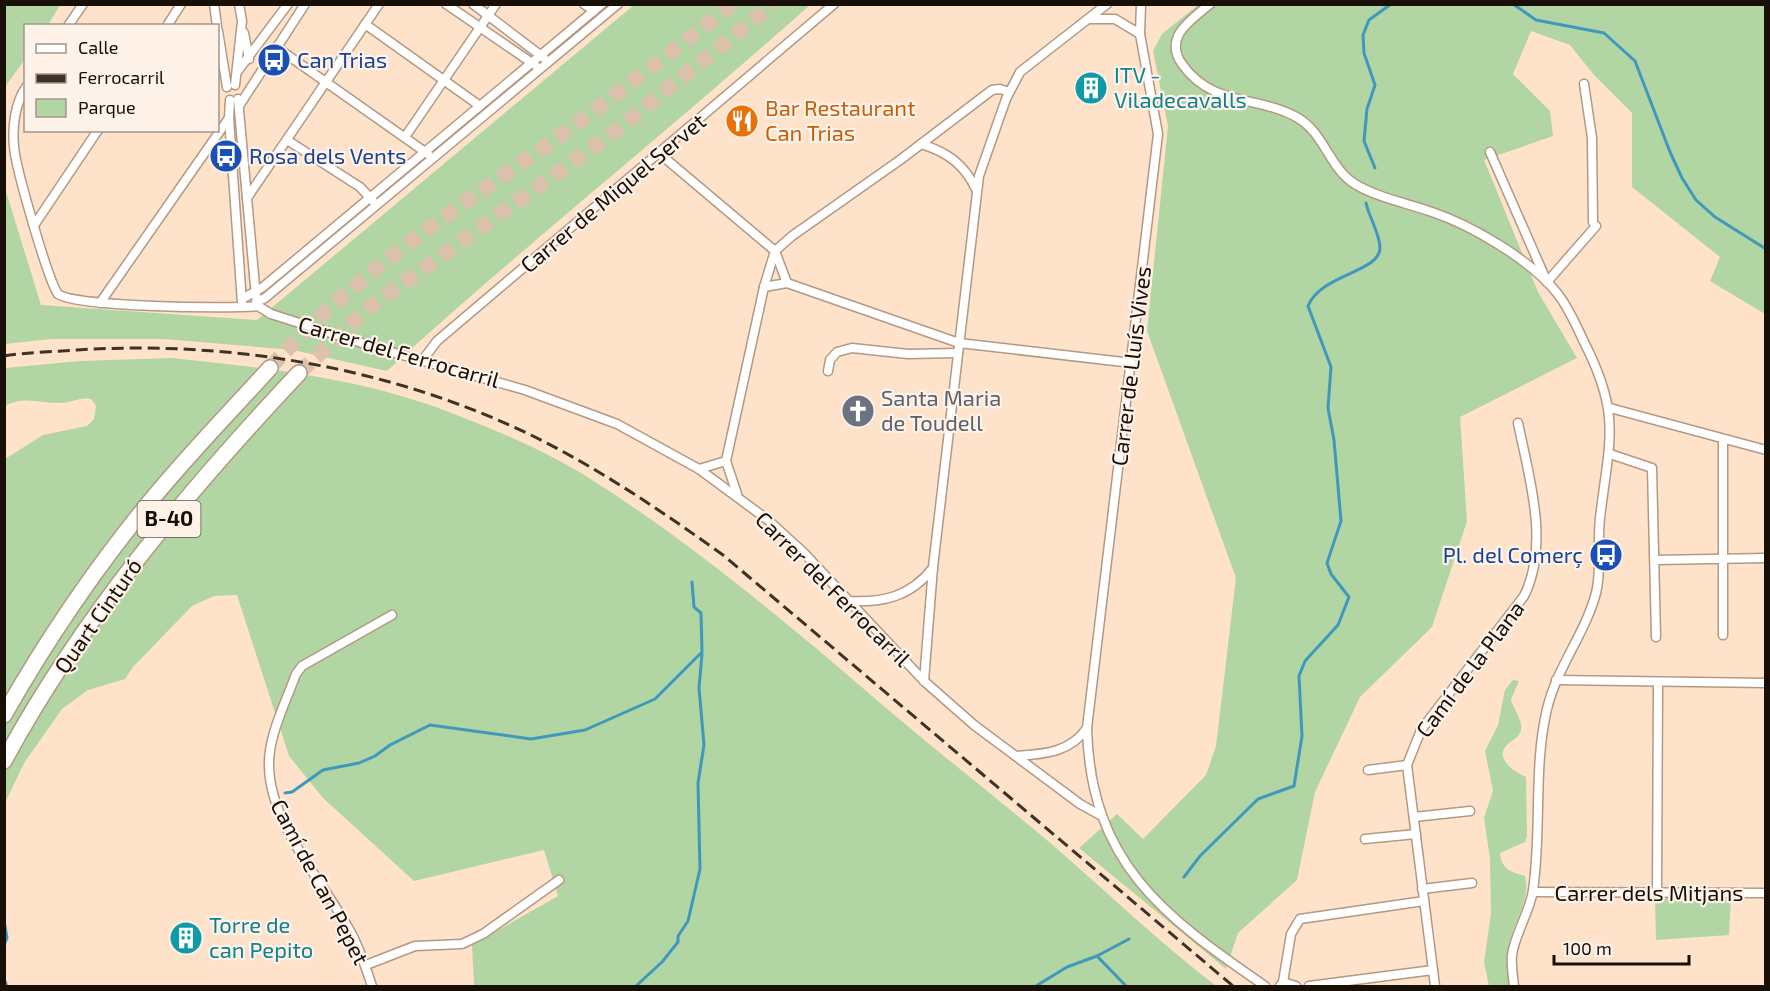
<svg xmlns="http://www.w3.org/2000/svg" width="1770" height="991" font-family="'Exo 2',sans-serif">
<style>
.green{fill:#b1d5a3}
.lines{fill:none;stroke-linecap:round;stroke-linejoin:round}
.stream{stroke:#4099bd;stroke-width:3}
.highway-tunnel{stroke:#dcc2ad;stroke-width:15;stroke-dasharray:15 8;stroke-linecap:butt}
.street-casing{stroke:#b39983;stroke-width:11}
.highway-casing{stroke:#b39983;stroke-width:18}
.street{stroke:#fff;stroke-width:8}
.highway{stroke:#fff;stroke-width:15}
.rail{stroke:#3e3227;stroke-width:3;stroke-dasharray:12 6;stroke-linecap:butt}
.street-bridge-casing{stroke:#b39983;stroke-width:11;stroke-linecap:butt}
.street-bridge{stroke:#fff;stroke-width:8}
.labels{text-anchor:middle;stroke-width:4.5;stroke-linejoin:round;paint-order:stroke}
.shield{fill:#fef2e9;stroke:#5d534b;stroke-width:1.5}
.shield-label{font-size:21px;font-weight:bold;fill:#180f07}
.transit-label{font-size:22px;fill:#164399;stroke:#fef2e9;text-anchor:start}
.culture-label{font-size:22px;fill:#0d838f;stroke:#fef2e9;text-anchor:start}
.food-label{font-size:22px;fill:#c56008;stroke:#fef2e9;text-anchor:start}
.street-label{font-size:22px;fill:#180f07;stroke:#fef2e9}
.worship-label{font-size:22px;fill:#5b616d;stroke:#fef2e9;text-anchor:start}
</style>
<rect width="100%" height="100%" fill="#fee2ca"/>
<g class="green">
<path d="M5,4L60,5L48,25L26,26L25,59L5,87Z"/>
<path d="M634,5H810C671,129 525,245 387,371L293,350L164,339H51L5,344L4,185L41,305L257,320Z"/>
<path d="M1198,5H1765V314L1710,281L1720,257L1632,187V113L1594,75L1570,45L1531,31L1513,74L1550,111L1553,136L1484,160L1538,292L1577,358L1460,417L1467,521L1432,627L1360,697L1315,792L1297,880L1238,933L1226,969L1079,848L1117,814L1143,839L1206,775L1216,746L1236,578L1147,331L1168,126L1153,51L1162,34Z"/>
<path d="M171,358C268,368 369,379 459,416C503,433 549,453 589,478C690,542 781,618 872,696C932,748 995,796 1055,847C1109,894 1160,943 1216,986H474L472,945L558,896L544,850L414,881L323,798L289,756L237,595L214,596L192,606L133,667L125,679L88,690L62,709L24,763L5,803V459L43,435L87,426L94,419L96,406L91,399C80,397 73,402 62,403C42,404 24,395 5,406V368L80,361Z"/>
<path d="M1513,680L1519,681L1511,699C1513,709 1523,720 1521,730C1519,737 1514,739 1509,743C1492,757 1514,772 1526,777L1527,836L1525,842L1500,853C1501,869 1511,872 1525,876C1531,900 1514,921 1509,944C1506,957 1509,973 1510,986H1489L1484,962L1491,913L1490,859L1484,818L1493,791L1485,751L1498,725L1505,690Z"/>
<path d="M1655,896L1731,898L1729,935L1656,940Z"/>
</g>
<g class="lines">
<g class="stream">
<path d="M1513,4L1536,20L1604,33L1635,61L1670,152L1682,178L1696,200L1715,217L1766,249"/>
<path d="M1375,168L1364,141L1367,109L1375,85L1364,53L1363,35L1369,20L1391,4"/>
<path d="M285,793L292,792L323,770L359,763L375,756L390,745L430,725L531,739L585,730L655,699L702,652L701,613L694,607L692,582"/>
<path d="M1184,877L1200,856L1258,799L1294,786L1302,736L1299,676L1305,661L1338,625L1349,597L1331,574L1327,563L1341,521L1334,440L1328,408L1331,367L1308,306C1321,274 1380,272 1380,248C1380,234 1369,217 1366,203"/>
<path d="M4,920L7,938L4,945"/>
<path d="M1097,956L1126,986"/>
<path d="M4,979L7,986"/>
<path d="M636,986L662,962L678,942V936L688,921L700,869L698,783L704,745L699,688L702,654"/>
<path d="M1036,986L1067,967L1097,956L1129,939"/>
</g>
<g class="highway-tunnel">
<path d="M270,368C349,279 450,213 547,145C610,100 671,52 733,4"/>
<path d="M299,373L367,309L609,136L773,4"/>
</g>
<g class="street-casing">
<g id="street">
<path d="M214,4L217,26"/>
<path d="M446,4L535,65"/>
<path d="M473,4L544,58"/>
<path d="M584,4L594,11"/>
<path d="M1210,4C1191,20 1163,37 1182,64C1213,108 1259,95 1298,118C1324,133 1330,169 1355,184C1378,198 1407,203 1432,212C1471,225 1531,260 1557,293C1569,308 1576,325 1584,342C1622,416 1609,441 1600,518C1597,543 1602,570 1596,593C1585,634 1557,667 1547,709C1533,768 1542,830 1533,890C1530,912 1515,933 1512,955C1511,965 1513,977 1514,986"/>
<path d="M1088,19H1115L1140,34"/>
<path d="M365,24L480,106"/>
<path d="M68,26L83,4"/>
<path d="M167,26L181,4"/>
<path d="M218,31L227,87"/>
<path d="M244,33L249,59"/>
<path d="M276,47L428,154"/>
<path d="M237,72L288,4"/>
<path d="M1584,84L1592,138L1593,222"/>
<path d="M235,85L242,21L239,4"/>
<path d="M26,87C15,103 12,128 14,146C15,166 48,280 58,294C75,307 230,309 258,306L271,314"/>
<path d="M238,99L256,297"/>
<path d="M230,100L229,118L242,303"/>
<path d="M239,106L305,4"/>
<path d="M405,137L496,4"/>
<path d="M287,140L360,187L373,201"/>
<path d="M921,144C947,152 964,164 976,189"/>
<path d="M1490,152L1547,282"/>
<path d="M660,154L775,251L787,283"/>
<path d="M247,198L379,4"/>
<path d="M35,224L98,130"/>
<path d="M1547,282L1596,226"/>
<path d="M764,287L787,283L959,343L1132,363"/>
<path d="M242,299L263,287L602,4"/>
<path d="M256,302L265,298L618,4"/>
<path d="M100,303L229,118"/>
<path d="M381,349L525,390L617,424L699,469L768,520L804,553L924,681L974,725L1080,804L1100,815"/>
<path d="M422,361L437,341L834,4"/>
<path d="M828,371L830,360L837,352L852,348L908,354L958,353"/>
<path d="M1610,408L1766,450"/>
<path d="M1723,439V635"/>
<path d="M1610,454L1652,468L1656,637"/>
<path d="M699,469L726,461"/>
<path d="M737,494L726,461L764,287L775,251L792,236L900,160L992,90L1000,89L1009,92"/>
<path d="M1655,560L1766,558"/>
<path d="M847,601C883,603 910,597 933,568"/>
<path d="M1556,680L1766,683"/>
<path d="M924,681L933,567L979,176L1006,99L1020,72L1107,4"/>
<path d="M1087,729C1091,863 1163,916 1265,986"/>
<path d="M1016,756C1043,754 1070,753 1087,728L1158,134L1140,34L1141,4"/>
<path d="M1368,770L1407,765"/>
<path d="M1414,817L1470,811"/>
<path d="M1365,839L1416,834"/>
<path d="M1422,889L1472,883"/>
<path d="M1533,892L1766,893"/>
<path d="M1657,892L1658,682"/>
<path d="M366,965L415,946L462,944L483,934L559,880"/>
<path d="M1283,982L1296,986"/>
<path d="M372,986C366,968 360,949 350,931C323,881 270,825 269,766C268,736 286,702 296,674L302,666L392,615"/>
<path d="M1280,986L1283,982L1291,934L1300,919L1424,901"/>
<path d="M1309,986L1433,970"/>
<path d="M1435,986L1407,765L1421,730L1524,596C1550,544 1529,477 1518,423"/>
</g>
</g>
<g class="highway-casing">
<g id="highway">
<path d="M4,715C46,641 94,570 148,504C186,457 229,413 270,368"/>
<path d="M4,761C82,617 188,491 299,373"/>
</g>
</g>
<use href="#street" class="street"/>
<use href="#highway" class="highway"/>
<path class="rail" d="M4,356C28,352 53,352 77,350C232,340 394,368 535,437C601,470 663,512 723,555L1233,986"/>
<g class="street-bridge-casing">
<path id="street-bridge" d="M271,314L381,349"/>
</g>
<use href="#street-bridge" class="street-bridge"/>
</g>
<defs>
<g id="bus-disc" transform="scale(1.725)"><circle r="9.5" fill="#1a4fb4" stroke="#fef2e9"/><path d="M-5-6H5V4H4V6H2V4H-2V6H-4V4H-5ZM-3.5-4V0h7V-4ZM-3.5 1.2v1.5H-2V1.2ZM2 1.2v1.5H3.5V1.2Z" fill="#fff"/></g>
<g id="building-disc" transform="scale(1.725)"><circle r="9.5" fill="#0f9aa8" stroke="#fef2e9"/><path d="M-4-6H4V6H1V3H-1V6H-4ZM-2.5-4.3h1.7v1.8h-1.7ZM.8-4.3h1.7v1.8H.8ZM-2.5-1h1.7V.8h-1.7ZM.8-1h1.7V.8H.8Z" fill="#fff"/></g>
<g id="restaurant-disc" transform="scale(1.725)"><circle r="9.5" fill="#e8710a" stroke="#fef2e9"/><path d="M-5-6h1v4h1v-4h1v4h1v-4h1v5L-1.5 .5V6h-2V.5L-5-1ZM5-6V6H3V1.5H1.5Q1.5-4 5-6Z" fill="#fff"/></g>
<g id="church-disc" transform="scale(1.725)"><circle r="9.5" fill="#6b7280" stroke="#fef2e9"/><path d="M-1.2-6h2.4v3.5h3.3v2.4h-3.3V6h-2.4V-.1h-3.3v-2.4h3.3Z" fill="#fff"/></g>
</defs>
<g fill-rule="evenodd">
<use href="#bus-disc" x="274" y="60"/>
<use href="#building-disc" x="1091" y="88"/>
<use href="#restaurant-disc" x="742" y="121"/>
<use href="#bus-disc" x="226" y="156"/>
<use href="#church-disc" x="858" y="411"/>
<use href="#bus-disc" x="1606" y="555"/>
<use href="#building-disc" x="186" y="938"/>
</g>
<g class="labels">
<rect class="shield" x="137.5" y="501" width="63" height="36" rx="4.5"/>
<g class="shield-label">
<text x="169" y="526">B-40</text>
</g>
<g class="transit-label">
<text x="297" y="68">Can Trias</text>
<text x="249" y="164">Rosa dels Vents</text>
<text x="1583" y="563" text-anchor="end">Pl. del Comerç</text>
</g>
<g class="culture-label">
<text x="1114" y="83">ITV -<tspan x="1114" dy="25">Viladecavalls</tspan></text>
<text x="209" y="933">Torre de<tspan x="209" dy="25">can Pepito</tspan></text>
</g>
<g class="food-label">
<text x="765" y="116">Bar Restaurant<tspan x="765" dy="25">Can Trias</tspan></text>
</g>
<g class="street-label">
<text transform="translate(613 193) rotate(-40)" y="8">Carrer de Miquel Servet</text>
<text transform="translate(399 352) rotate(16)" y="8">Carrer del Ferrocarril</text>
<text transform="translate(1131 366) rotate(-83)" y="8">Carrer de Lluís Vives</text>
<text transform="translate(833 589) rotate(45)" y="8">Carrer del Ferrocarril</text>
<text transform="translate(98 616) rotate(-55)" y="8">Quart Cinturó</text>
<text transform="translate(1470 669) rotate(-53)" y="8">Camí de la Plana</text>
<text transform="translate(320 882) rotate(62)" y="8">Camí de Can Pepet</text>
<text x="1649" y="901">Carrer dels Mitjans</text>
</g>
<g class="worship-label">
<text x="881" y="406">Santa Maria<tspan x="881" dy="25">de Toudell</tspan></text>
</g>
</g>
<rect width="1770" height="991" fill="none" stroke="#180f07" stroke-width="12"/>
<rect x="24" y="24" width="195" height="108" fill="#fef2e9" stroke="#a2978f" stroke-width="1.5"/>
<rect x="36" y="44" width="30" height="9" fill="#ffffff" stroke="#a2978f" stroke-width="1.5"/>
<text x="78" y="54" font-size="18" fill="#180f07">Calle</text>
<rect x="36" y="74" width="30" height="9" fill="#3e3227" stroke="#a2978f" stroke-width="1.5"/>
<text x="78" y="84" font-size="18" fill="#180f07">Ferrocarril</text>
<rect x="36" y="99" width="30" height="18" fill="#b1d5a3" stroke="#a2978f" stroke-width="1.5"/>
<text x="78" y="114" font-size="18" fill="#180f07">Parque</text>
<path d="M1554 955v9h135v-9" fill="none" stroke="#180f07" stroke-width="3"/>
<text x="1563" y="955" font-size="18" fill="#180f07" stroke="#fef2e9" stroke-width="4.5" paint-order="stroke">100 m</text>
</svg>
